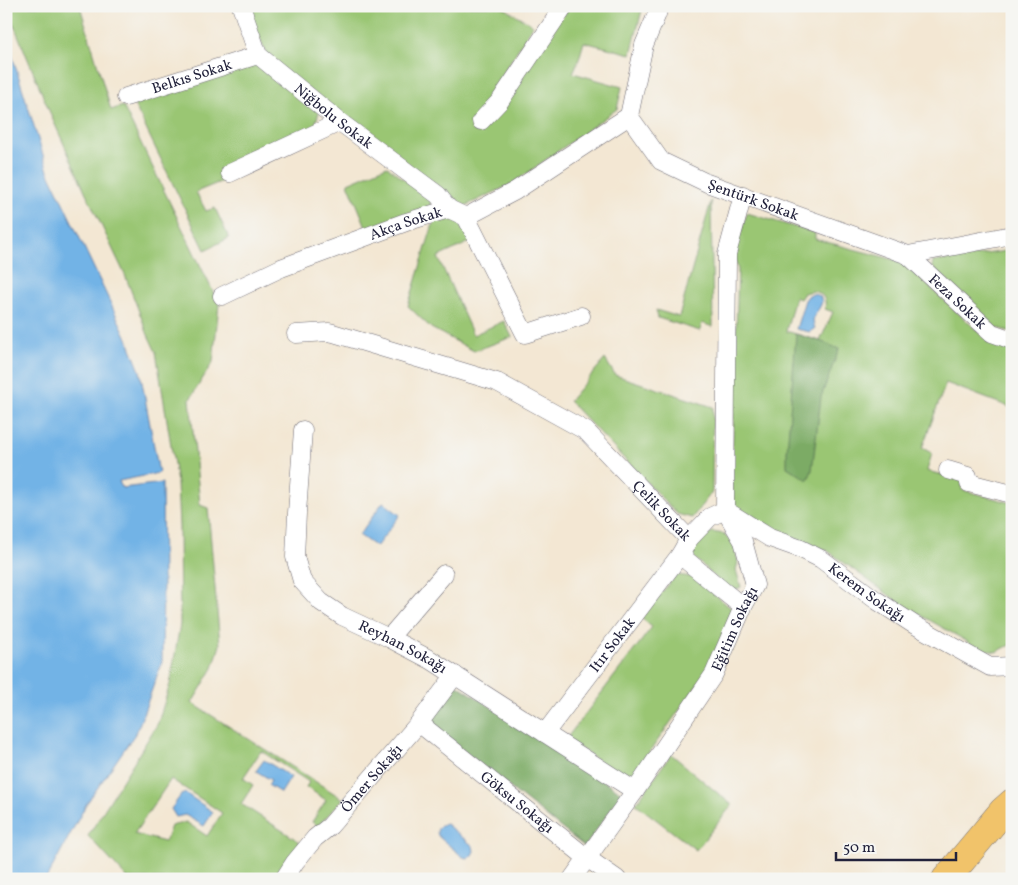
<svg xmlns="http://www.w3.org/2000/svg" width="1018" height="885" font-family="Vollkorn,serif">
<style>
.green{fill:#9ac673;stroke:#5e7457;fill-rule:evenodd}
.forest{fill:#7bab65;stroke:#4e6650}
.water{fill:#72b3e6;stroke:#4a6a90}
.lines{fill:none;stroke-linecap:round;stroke-linejoin:round}
.street-casing{stroke:#6b6770;stroke-width:19}
.primary-casing{stroke:#6b6770;stroke-width:29}
.street{stroke:#fff;stroke-width:18}
.primary{stroke:#f1c36a;stroke-width:28}
.labels{text-anchor:middle;stroke-width:5;stroke-linejoin:round;paint-order:stroke}
.street-label{font-size:15px;fill:#22223b;stroke:#f6f6f2}
</style>
<rect width="100%" height="100%" fill="#f6f6f2"/>
<filter id="ink" filterUnits="userSpaceOnUse"><feTurbulence type="fractalNoise" baseFrequency=".02" numOctaves="2"/><feDisplacementMap in="SourceGraphic" scale="10" xChannelSelector="R" yChannelSelector="G"/><feConvolveMatrix kernelMatrix="1 2 1 2 8 2 1 2 1" color-interpolation-filters="sRGB"/></filter>
<filter id="wash" filterUnits="userSpaceOnUse"><feTurbulence type="fractalNoise" baseFrequency=".0096" numOctaves="4" result="noise"/><feDisplacementMap in="SourceGraphic" scale="20" xChannelSelector="R" yChannelSelector="G"/><feGaussianBlur stdDeviation="1.12" result="paint"/><feColorMatrix in="noise" values="0 0 0 0 0 0 0 0 0 0 0 0 0 0 0 0 0 1.4 0 .05"/><feComposite in="paint" operator="in"/></filter>
<g filter="url(#wash)">
<rect width="100%" height="100%" fill="#f3e7d3"/>
<g class="green">
<path d="M6,6H80L111,110L123,106L219,304L213,362L190,399L200,505L208,508L220,645L213,668L192,703L343,799L318,826L312,822L326,800L306,787L309,782L261,751L243,778L253,785L241,804L300,842L292,879H128L88,836L158,723L170,684L180,624L179,526L177,483L156,352L148,335L125,275L85,191L53,120ZM171,779L222,813L207,836L186,822L171,826L165,842L134,834Z"/>
<path d="M248,6H501L533,25L475,119L571,6H643L631,54L584,42L579,59L573,73L622,87L617,109L512,184L465,206L342,116L267,57Z"/>
<path d="M256,62L319,112L314,129L230,178L196,192L206,211L215,208L229,238L205,250L133,102Z"/>
<path d="M387,166L431,200L430,207L367,229L348,183Z"/>
<path d="M711,201L713,327L702,323L700,331L658,318L656,310L679,317Z"/>
<path d="M747,213L815,233V239L903,262L984,337L1012,348V408L946,383L922,448L932,453L927,471L962,480V490L1012,503V644L996,652L970,647L968,642L901,604L828,551L785,535L738,510L731,497L738,270L734,254ZM811,291C822,292 827,298 825,309L833,312L820,341L786,331L795,297L800,299L804,293Z"/>
<path d="M457,219L472,241L438,257L473,335L504,321L512,337L474,351L431,328L408,306L434,221Z"/>
<path d="M1012,250V332L996,328L932,267L933,262Z"/>
<path d="M605,359L615,375L713,407L712,492L692,518L677,514L569,401Z"/>
<path d="M712,532L724,534L734,544L738,562L736,570L741,587L731,592L689,553L694,539Z"/>
<path d="M676,575L693,577L732,609V615L707,671L629,781L566,739L652,627L641,618Z"/>
<path d="M671,754L732,805L696,850L636,804Z"/>
</g>
<g class="forest">
<path d="M796,334L820,341L839,349L821,397L812,470L808,480L787,467V452Z"/>
<path d="M456,684L622,793L585,847L427,722Z"/>
</g>
<g class="water">
<path d="M6,36L48,171L127,338L140,371L159,473L119,481L122,488L162,483L163,581L162,662L137,731L87,803L46,879H6Z"/>
<path d="M813,294L820,296L822,301C820,312 809,315 815,328L810,332L796,329L805,300L809,295Z"/>
<path d="M383,502L400,515L376,547L359,535Z"/>
<path d="M264,760L291,777L281,793L268,785L271,780L256,771Z"/>
<path d="M185,793L213,812L204,826L185,815L176,817L171,809L181,795Z"/>
<path d="M446,824L473,846L474,851L472,855L468,858L463,857L439,837C436,833 437,828 441,825Z"/>
</g>
</g>
<g filter="url(#ink)">
<g class="lines">
<g class="street-casing">
<g id="street">
<path id="s1" d="M241,6L258,55L340,122L438,195L449,209"/>
<path id="s2" d="M659,6L657,14L644,45L629,116L661,161L707,183L908,255L1012,235"/>
<path id="s3" d="M126,97L258,55"/>
<path d="M481,121L500,101L564,6"/>
<path d="M230,173L340,122"/>
<path d="M466,217L525,334L581,316"/>
<path id="s4" d="M908,255L992,333L1012,340"/>
<path id="s5" d="M222,296L281,268L406,222L449,209L466,217L515,191L629,116"/>
<path id="s6" d="M296,334L329,332L333,333L497,382L586,431L689,539L680,555L722,590L743,607"/>
<path id="s7" d="M303,430L297,513L295,557L302,581L321,602L342,616L389,638L431,660L635,791"/>
<path d="M948,470L968,476L969,483L1012,494"/>
<path id="s8" d="M689,539L710,517L725,510L770,538L801,549L821,559L876,600L913,624L990,667L1012,666"/>
<path d="M389,638L444,574"/>
<path id="s9" d="M419,723L587,858L617,879"/>
<path id="s10" d="M545,733L680,555"/>
<path id="s11" d="M284,879L295,862L315,838L330,826L419,723L455,675"/>
<path id="s12" d="M572,879L635,791L714,674L743,607L755,585L743,541L725,510L727,254L743,195"/>
</g>
</g>
<g class="primary-casing">
<path id="primary" d="M946,879L1003,811L1012,803"/>
</g>
<use href="#street" class="street"/>
<use href="#primary" class="primary"/>
</g>
</g>
<g class="labels">
<g class="street-label">
<text dy="5" stroke="none"><textPath href="#s3" startOffset="69">Belkıs Sokak</textPath></text>
<text dy="5" stroke="none"><textPath href="#s1" startOffset="149">Niğbolu Sokak</textPath></text>
<text dy="5" stroke="none"><textPath href="#s2" startOffset="270">Şentürk Sokak</textPath></text>
<text dy="5" stroke="none"><textPath href="#s5" startOffset="198">Akça Sokak</textPath></text>
<text dy="5" stroke="none"><textPath href="#s4" startOffset="68">Feza Sokak</textPath></text>
<text dy="5" stroke="none"><textPath href="#s6" startOffset="420">Çelik Sokak</textPath></text>
<text dy="5" stroke="none"><textPath href="#s8" startOffset="212">Kerem Sokağı</textPath></text>
<text dy="5" stroke="none"><textPath href="#s12" startOffset="299">Eğitim Sokağı</textPath></text>
<text dy="5" stroke="none"><textPath href="#s10" startOffset="111">Itır Sokak</textPath></text>
<text dy="5" stroke="none"><textPath href="#s7" startOffset="274">Reyhan Sokağı</textPath></text>
<text dy="5" stroke="none"><textPath href="#s11" startOffset="134">Ömer Sokağı</textPath></text>
<text dy="5" stroke="none"><textPath href="#s9" startOffset="126">Göksu Sokağı</textPath></text>
</g>
</g>
<rect width="1018" height="885" fill="none" stroke="#f6f6f2" stroke-width="25"/>
<path d="M836 852v8h120v-8" fill="none" stroke="#22223b" stroke-width="2.5"/>
<text x="843" y="852" font-size="15" fill="#22223b" stroke="#f6f6f2" stroke-width="4" paint-order="stroke">50 m</text>
</svg>
